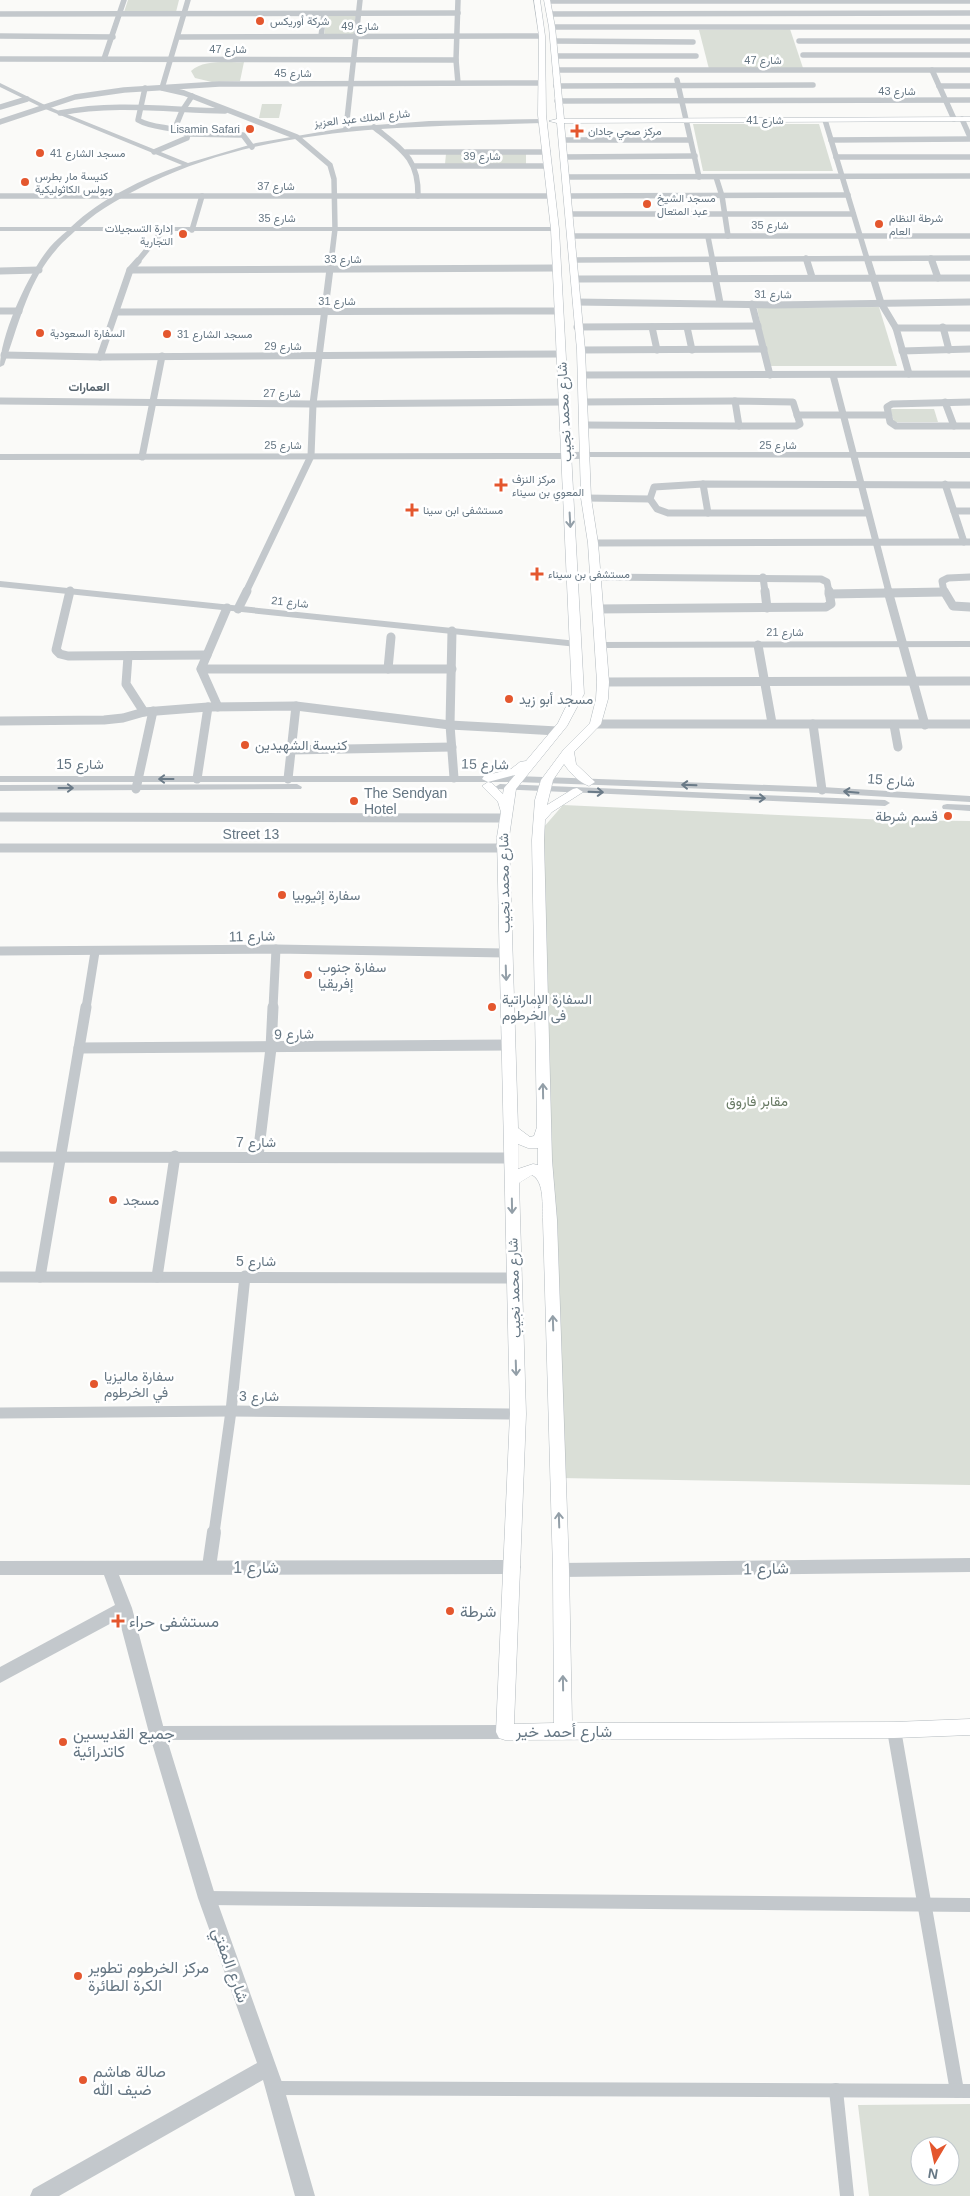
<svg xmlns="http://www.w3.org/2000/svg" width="970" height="2196" font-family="Helvetica,Vazirmatn,sans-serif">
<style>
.green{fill:#dadfd7;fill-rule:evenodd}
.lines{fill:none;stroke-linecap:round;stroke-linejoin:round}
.secondary-casing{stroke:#b3babf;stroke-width:1}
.minor-far4{stroke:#c3c8cc;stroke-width:5.5}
.minor-far3{stroke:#c3c8cc;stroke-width:7}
.minor-far2{stroke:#c3c8cc;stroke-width:9}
.minor-far1{stroke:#c3c8cc;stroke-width:11}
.minor{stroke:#c3c8cc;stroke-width:14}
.tertiary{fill:#c3c8cc;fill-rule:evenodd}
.secondary{fill:#fff;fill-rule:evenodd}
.oneway{stroke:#939fa8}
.oneway2{stroke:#6a7a87}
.poi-dot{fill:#e4572e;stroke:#fff;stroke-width:2}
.labels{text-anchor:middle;stroke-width:5;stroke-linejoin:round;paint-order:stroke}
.far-poi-label{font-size:11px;fill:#657683;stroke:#fff;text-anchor:start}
.far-street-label{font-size:11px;fill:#657683;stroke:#fff}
.far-neighbourhood-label{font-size:12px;font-weight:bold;fill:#57646e;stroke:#fff}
.street-label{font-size:14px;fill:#657683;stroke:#fff}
.poi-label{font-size:14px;fill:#657683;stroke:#fff;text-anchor:start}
.park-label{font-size:14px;fill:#687a64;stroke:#fff}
.near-street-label{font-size:16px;fill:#657683;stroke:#fff}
.near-poi-label{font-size:16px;fill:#657683;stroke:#fff;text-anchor:start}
</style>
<rect width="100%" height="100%" fill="#fafaf8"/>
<g class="green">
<path d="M128,0H179L176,12H124Z"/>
<path d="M327,16H356L354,35H324Z"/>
<path d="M790,29L803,68L709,69L699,30Z"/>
<path d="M244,62L240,81L212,82L195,78L191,71C204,59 228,63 244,62Z"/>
<path d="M262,104H282L279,118H259Z"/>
<path d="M693,124H819L833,171H703Z"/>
<path d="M446,154H526V165L445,164Z"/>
<path d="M879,307L897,366H769L757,308Z"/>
<path d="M890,409H934L938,422H894Z"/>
<path d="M563,805L887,820L970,821V1485L559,1478L543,828Z"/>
<path d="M970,2104V2196H869L858,2105ZM920,2146H950V2176H920Z"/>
</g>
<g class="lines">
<g class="secondary-casing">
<path id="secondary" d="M534,0H540L545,36L546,115L559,229L584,694L567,726L516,789L509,837L518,1128L530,1137L534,1136L537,1127L532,840L535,800L541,780L564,749L590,723L596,699L597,682L588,543L581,498L577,350L557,123L549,121L557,119L549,27L544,0H550L555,27L564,119L970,117V121L564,123L585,350L591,498L598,543L609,682L608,699L601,724L574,752L576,764L595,782L589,786C579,782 570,773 564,764L553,780L547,805L573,789L577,788L583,792L552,812L545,820L544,840L552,1160L557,1220L569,1570L572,1723L894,1722L970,1719V1735L894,1738L505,1740L499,1738L496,1732L510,1414L497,837L501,812L498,802L482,786L488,782L482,779L484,776L511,769L520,762L526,761L558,723L572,694L551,229L538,115L539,36ZM515,775L504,788L503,794L492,783L488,782ZM518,1144L528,1148H538V1165L533,1164L518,1169ZM532,1175C545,1181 542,1207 543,1220L553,1570L554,1723L514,1724L526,1414L519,1183Z"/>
</g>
<g class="minor-far4">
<path d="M188,0L162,88L184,93L297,137L330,165L334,179L335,229L331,262"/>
<path d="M458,0L456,60L458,83"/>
<path d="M547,1H970"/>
<path d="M0,14L458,13"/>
<path d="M550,14L970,13"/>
<path d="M552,27H970"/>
<path d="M0,36L113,37"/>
<path d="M321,36L324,14"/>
<path d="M178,37L542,36"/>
<path d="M553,41L693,42"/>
<path d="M799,41H970"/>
<path d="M803,55H970"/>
<path d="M555,56H696"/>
<path d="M0,59L456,60"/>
<path d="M104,59L124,0"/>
<path d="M555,70H970"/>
<path d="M932,70L954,119"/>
<path d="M677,80L699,177"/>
<path d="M556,86L813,85"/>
<path d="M939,86H970"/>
<path d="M145,88L138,120C153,129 172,126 188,134L187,138L154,152"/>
<path d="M557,101L970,100"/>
<path d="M0,107L27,99"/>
<path d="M60,113C115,102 170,110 225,111"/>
<path d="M962,119L970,137"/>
<path d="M825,120L868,262"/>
<path d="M0,122L75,97L124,90L219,84L543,83"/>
<path d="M374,127C401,149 419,158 418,196"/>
<path d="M175,128L182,111L192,96"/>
<path d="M346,129L360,0"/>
<path d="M188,134L243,135L252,147"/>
<path d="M562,140H690"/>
<path d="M831,140L970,139"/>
<path d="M406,152H548"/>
<path d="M564,157L695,156"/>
<path d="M836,157H970"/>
<path d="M415,166H549"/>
<path d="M566,177L970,176"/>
<path d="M716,177L722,196L728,236"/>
<path d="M0,196H552"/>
<path d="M568,196L848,195"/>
<path d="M569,214H853"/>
<path d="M192,230L202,196"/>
<path d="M570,236H970"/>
<path d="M708,237L713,262"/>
<path d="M806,258L807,262"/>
<path d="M931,258L932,262"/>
<path d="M573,260L970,258"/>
<path d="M137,262L164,229"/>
</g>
<g class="minor-far3">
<path d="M712,261L720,303"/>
<path d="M807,261L812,277"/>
<path d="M868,261L881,303L896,328L909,374"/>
<path d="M932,261L938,278"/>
<path d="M130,270L556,268"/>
<path d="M0,271L39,270"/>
<path d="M575,279L970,278"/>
<path d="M576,302L774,305L970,302"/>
<path d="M752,304L770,375"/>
<path d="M0,311H19"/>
<path d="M116,312L559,311"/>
<path d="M577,327L758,326"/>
<path d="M652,327L657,350"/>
<path d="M687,327L692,350"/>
<path d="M943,327L949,350"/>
<path d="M896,328H970"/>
<path d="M581,350L764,349"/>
<path d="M902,351L970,349"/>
<path d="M4,355L100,357L562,354"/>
<path d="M100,357L130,270L138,261"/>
<path d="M581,375L970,374"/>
<path d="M833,375L889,592"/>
<path d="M0,401L313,404L564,402"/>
<path d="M735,401L793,402L800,424L796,426H739Z"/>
<path d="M582,402L735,401"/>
<path d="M945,402L954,426"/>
<path d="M970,402L892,404L887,407L890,422L896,426H970"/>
<path d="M797,415H888"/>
<path d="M584,425L739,426"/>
<path d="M566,456L586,455"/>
<path d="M142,457L162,356"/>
<path d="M703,484L708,513"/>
<path d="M945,484L964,542"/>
<path d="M586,498L650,499"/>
<path d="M954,511H970"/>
<path d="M867,513H668L657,509L650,499L654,487L703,484L970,485"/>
<path d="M593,543L970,542"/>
<path d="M595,577L821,579L827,582L829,592"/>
<path d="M763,577L765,592"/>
<path d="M246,592L311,456L313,404L331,261"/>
<path d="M944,592L942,581L948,578L970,577"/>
</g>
<g class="minor-far2">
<path d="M70,591L56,650L60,654L68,656L207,655"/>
<path d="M765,591L767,608"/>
<path d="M888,591L925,725"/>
<path d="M944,591L953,606L970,607"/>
<path d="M829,594L944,592"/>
<path d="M238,609L247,591"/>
<path d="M597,609L826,607L831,604L829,591"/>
<path d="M452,631L450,725L454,778"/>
<path d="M758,645L772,723"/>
<path d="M128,656L126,684L144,712"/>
<path d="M201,669H452"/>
<path d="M388,669L391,637"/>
<path d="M603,682L970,681"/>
<path d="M218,707L201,669L227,608"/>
<path d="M0,721L104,720L123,718L144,712L208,707L296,706L450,725L557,731"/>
<path d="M595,724H970"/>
<path d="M813,724L822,790"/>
<path d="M894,725L898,747"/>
<path d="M291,750L452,747"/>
<path d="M197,779L208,707"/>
<path d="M288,779L296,706"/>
<path d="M136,789L153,711"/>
<path d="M0,817L504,818"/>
<path d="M0,848H502"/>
<path d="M0,951L276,949L505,953"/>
<path d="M86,1008L95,952"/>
<path d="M273,1008L276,949"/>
</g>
<g class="minor-far1">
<path d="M79,1048L509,1045"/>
<path d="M258,1156L271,1048L273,1007"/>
<path d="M0,1157L512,1158"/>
<path d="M0,1277L513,1278"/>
<path d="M40,1277L86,1007"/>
<path d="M157,1277L175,1156"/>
<path d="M0,1413L231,1411L518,1414"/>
<path d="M214,1533L231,1411L245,1276"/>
</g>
<g class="minor">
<path d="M209,1567L214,1532"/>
<path d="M894,1730L957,2091"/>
<path d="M157,1733L505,1732"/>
<path d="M207,1898L970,1905"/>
<path d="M275,2088L970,2091"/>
<path d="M836,2090L847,2196"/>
</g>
<g class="tertiary">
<path d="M0,83L47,106L188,163L256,143L349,127L429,121L543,119L546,121L543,123C410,127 273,124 150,183C126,195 100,208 80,227H555L559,229L555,231H75C69,237 61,243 56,250C28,281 18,327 4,365L0,367C0,335 29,272 50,247C55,241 61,236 67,231H0V227H71C102,198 142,179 182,165L43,108L0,87Z"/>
<path d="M586,452H970V458L583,457L582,455Z"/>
<path d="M0,454L566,453L570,456L566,459L0,460Z"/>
<path d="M0,581L577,641L582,644L577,647L0,587Z"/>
<path d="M970,641V647L600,648L595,645L600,642Z"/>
<path d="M0,776H516L822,787L970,796V802L822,793L516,782H0Z"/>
<path d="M297,784L302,787L301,789L0,791V785H2Z"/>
<path d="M500,784L885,800L890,803L885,806L496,789L495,787Z"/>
<path d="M947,804L970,805V811L943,809L942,807L943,805Z"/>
<path d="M970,1558V1572L561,1577L556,1575L553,1570L556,1565L561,1563Z"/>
<path d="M513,1560L518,1562L521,1567L518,1572L513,1574L119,1575L132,1608L165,1733L216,1898L284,2088L315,2196H295L263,2080L59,2196H30L33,2189L257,2063L198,1898L149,1733L119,1619L0,1683V1667L115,1605L104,1575H0V1561Z"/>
</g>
<use href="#secondary" class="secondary"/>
</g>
<defs><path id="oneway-shaft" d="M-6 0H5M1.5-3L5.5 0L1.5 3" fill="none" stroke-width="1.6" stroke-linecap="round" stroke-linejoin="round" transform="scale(1.25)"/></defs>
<g class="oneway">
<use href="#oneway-shaft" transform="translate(570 520) rotate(87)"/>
<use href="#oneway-shaft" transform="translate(506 973) rotate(88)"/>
<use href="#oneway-shaft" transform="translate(543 1091) rotate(-91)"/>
<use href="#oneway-shaft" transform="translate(512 1206) rotate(89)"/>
<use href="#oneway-shaft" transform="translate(553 1323) rotate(-92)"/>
<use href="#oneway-shaft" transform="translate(516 1368) rotate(88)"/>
<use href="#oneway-shaft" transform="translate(559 1520) rotate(-92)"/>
<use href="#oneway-shaft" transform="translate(563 1683) rotate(-91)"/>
</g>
<g class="oneway2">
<use href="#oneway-shaft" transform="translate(166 779) rotate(-180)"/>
<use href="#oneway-shaft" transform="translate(689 785) rotate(-178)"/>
<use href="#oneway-shaft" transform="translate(66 788)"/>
<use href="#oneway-shaft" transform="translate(596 792) rotate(2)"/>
<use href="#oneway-shaft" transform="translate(851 792) rotate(-175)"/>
<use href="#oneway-shaft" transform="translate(758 798) rotate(2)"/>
</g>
<g class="poi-dot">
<circle cx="260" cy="21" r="5"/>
<circle cx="250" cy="129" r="5"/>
<path d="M574.5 123.5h5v5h5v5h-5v5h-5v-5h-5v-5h5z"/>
<circle cx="40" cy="153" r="5"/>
<circle cx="25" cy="182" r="5"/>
<circle cx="647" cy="204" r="5"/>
<circle cx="879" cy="224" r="5"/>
<circle cx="183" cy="234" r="5"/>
<circle cx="40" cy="333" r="5"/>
<circle cx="167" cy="334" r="5"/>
<path d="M498.5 477.5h5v5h5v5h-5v5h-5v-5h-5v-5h5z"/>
<path d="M409.5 502.5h5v5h5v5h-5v5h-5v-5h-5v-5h5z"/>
<path d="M534.5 566.5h5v5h5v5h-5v5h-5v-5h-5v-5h5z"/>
<circle cx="509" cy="699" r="5"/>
<circle cx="245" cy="745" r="5"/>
<circle cx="354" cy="801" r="5"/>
<circle cx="948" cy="816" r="5"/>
<circle cx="282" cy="895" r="5"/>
<circle cx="308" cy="975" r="5"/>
<circle cx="492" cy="1007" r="5"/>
<circle cx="113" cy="1200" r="5"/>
<circle cx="94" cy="1384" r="5"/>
<circle cx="450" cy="1611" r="5"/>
<path d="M115.5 1613.5h5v5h5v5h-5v5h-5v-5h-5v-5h5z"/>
<circle cx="63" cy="1742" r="5"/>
<circle cx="78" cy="1976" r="5"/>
<circle cx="83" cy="2080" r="5"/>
</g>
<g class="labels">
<g class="far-poi-label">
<text x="270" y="25">شركة أوريكس</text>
<text x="240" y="133" text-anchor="end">Lisamin Safari</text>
<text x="588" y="135">مركز صحي جادان</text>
<text x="50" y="157">مسجد الشارع 41</text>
<text x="35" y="180">كنيسة مار بطرس<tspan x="35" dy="13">وبولس الكاثوليكية</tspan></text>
<text x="657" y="202">مسجد الشيخ<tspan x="657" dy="13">عبد المتعال</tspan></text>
<text x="889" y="222">شرطة النظام<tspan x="889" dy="13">العام</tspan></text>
<text x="173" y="232" text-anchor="end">إدارة التسجيلات<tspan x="173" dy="13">التجارية</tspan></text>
<text x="50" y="337">السفارة السعودية</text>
<text x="177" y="338">مسجد الشارع 31</text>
<text x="512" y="483">مركز النزف<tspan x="512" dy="13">المعوي بن سيناء</tspan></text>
<text x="423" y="514">مستشفى ابن سينا</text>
<text x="548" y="578">مستشفى بن سيناء</text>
</g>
<g class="far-street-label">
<text x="360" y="30">شارع 49</text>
<text x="228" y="53">شارع 47</text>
<text x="763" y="64">شارع 47</text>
<text x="293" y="77">شارع 45</text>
<text x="897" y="95">شارع 43</text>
<text transform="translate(362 118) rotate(-6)" y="4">شارع الملك عبد العزيز</text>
<text x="765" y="124">شارع 41</text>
<text x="482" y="160">شارع 39</text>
<text x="276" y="190">شارع 37</text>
<text x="277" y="222">شارع 35</text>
<text x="770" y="229">شارع 35</text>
<text x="343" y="263">شارع 33</text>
<text transform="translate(773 294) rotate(1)" y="4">شارع 31</text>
<text x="337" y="305">شارع 31</text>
<text x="283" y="350">شارع 29</text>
<text x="282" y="397">شارع 27</text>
<text x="283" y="449">شارع 25</text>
<text x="778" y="449">شارع 25</text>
<text transform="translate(290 602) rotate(6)" y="4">شارع 21</text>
<text x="785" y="636">شارع 21</text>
</g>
<g class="far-neighbourhood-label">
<text x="89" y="391">العمارات</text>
</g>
<g class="street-label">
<text transform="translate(564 412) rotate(-93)" y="5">شارع محمد نجيب</text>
<text x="80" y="769">شارع 15</text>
<text transform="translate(485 764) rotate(1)" y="5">شارع 15</text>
<text transform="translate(891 780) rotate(4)" y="5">شارع 15</text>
<text x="251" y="839">Street 13</text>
<text transform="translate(504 883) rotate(-91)" y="5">شارع محمد نجيب</text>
<text transform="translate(252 936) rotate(-1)" y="5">شارع 11</text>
<text transform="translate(294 1034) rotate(-1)" y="5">شارع 9</text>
<text x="256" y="1147">شارع 7</text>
<text x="256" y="1266">شارع 5</text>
<text transform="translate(514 1288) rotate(-92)" y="5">شارع محمد نجيب</text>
<text x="259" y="1401">شارع 3</text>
</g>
<g class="poi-label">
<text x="519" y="704">مسجد أبو زيد</text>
<text x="255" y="750">كنيسة الشهيدين</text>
<text x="364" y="798">The Sendyan<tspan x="364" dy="16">Hotel</tspan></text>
<text x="938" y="821" text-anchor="end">قسم شرطة</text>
<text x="292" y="900">سفارة إثيوبيا</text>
<text x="318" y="972">سفارة جنوب<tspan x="318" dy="16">إفريقيا</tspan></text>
<text x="502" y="1004">السفارة الإماراتية<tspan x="502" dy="16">فى الخرطوم</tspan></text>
<text x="123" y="1205">مسجد</text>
<text x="104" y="1381">سفارة ماليزيا<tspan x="104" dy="16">في الخرطوم</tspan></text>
</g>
<g class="park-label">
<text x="757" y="1106">مقابر فاروق</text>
</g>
<g class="near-street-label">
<text x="256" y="1573">شارع 1</text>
<text transform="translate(766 1568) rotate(-1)" y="6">شارع 1</text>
<text x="564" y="1737">شارع أحمد خير</text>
<text transform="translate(231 1965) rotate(70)" y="6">شارع المفتي</text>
</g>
<g class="near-poi-label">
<text x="460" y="1617">شرطة</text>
<text x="129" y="1627">مستشفى حراء</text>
<text x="73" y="1739">جميع القديسين<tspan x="73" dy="18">كاتدرائية</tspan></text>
<text x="88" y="1973">مركز الخرطوم تطوير<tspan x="88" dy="18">الكرة الطائرة</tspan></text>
<text x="93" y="2077">صالة هاشم<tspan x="93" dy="18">ضيف الله</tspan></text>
</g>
</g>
<g transform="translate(935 2161) rotate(189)"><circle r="24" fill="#ffffff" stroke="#c1c8cd"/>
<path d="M0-4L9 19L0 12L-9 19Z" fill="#e4572e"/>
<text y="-8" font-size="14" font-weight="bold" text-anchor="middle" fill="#657683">N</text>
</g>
</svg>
